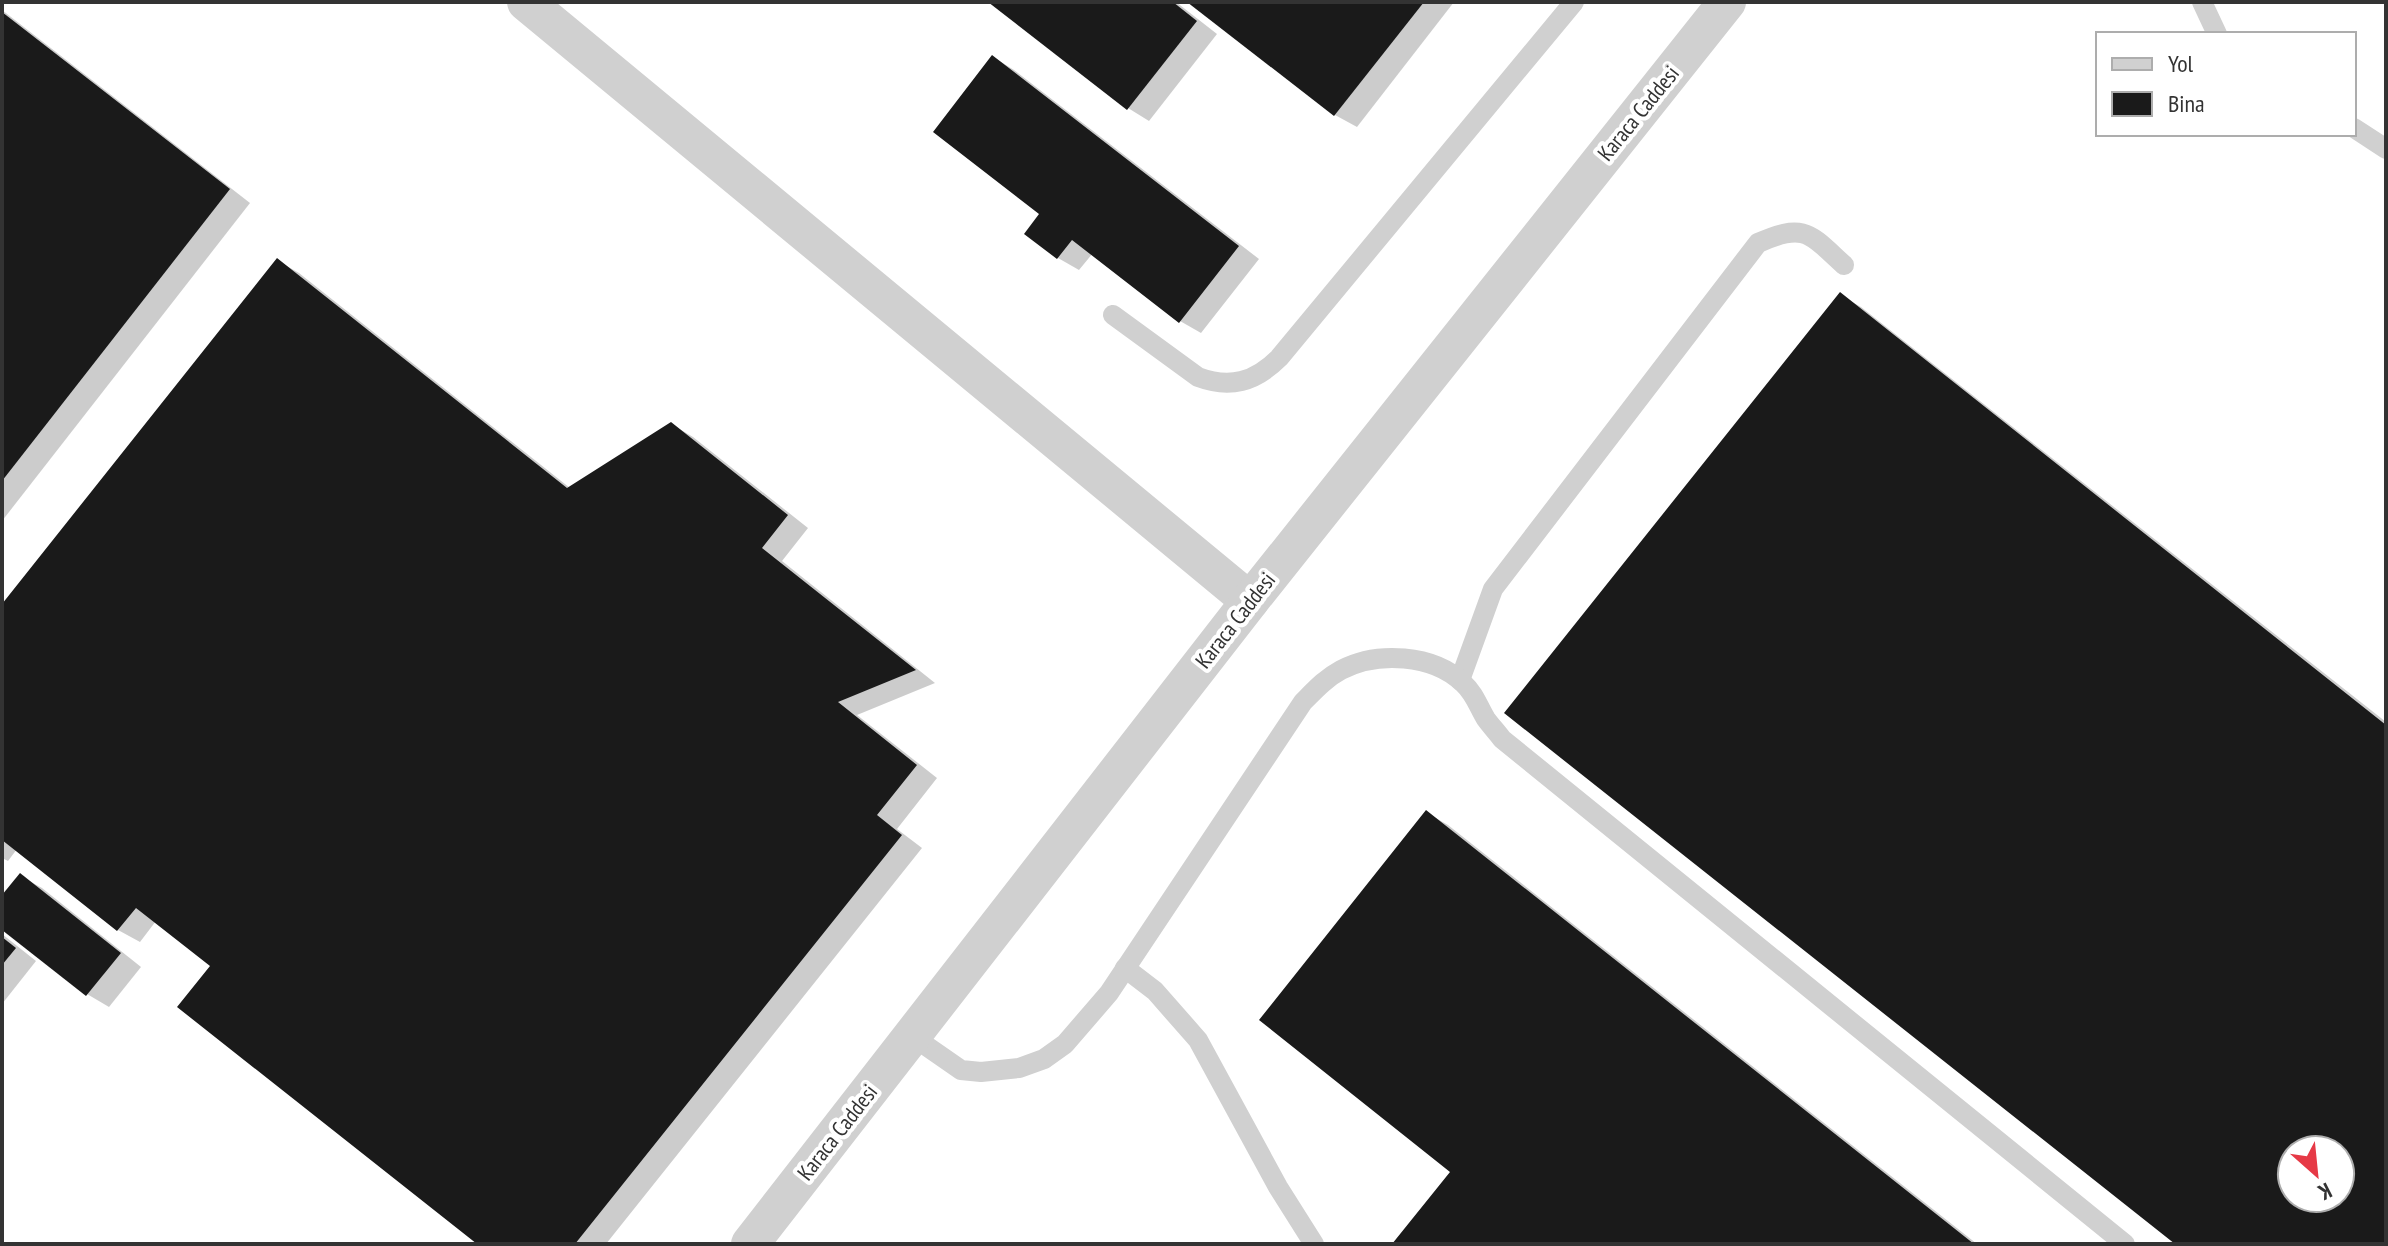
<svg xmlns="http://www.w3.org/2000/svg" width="2388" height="1246" font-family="'PT Sans Narrow',sans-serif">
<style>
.shadow{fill:#0003;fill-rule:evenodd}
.building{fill:#1a1a1a;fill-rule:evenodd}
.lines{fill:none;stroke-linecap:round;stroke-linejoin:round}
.lane{stroke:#d0d0d0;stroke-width:20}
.street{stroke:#d0d0d0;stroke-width:38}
.labels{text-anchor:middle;stroke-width:8;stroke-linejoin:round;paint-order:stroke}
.street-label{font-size:22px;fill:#333;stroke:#fff}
</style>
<rect width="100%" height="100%" fill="#fff"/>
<g class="shadow">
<path d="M991,2H1176L1217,34L1149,121L1128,108Z"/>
<path d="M1190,2H1454L1357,127L1335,115Z"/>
<path d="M2,10L250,203L2,521Z"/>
<path d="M993,57L1014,70L1259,259L1201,333L1180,321L1093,253L1079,270L1058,258Z"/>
<path d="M278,261L299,273L570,488L671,424L693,437L808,528L782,561L935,683L857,715L937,778L897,829L922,848L606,1244H480L213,965L156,921L140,942L118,930L17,849L8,861L2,858V607Z"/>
<path d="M1840,295L1861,307L2386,722V1244H2178ZM2292,1150H2340V1198H2292Z"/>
<path d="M1427,813L1448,825L1977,1244H1395L1453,1171Z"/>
<path d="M20,876L42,888L141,967L109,1007L87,994L2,927V898Z"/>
<path d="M2,934L36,961L2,1004Z"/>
</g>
<g class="building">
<path d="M988,2H1173L1197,21L1127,110Z"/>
<path d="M1187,2H1424L1334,116Z"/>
<path d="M2,12L230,189L2,481Z"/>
<path d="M992,55L1239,246L1179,323L1072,240L1057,259L1024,234L1039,214L933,132Z"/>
<path d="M277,258L567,488L671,422L788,515L762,548L916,670L838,702L917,765L877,815L902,835L575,1244H477L177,1007L210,966L136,908L117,931L2,840V604Z"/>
<path d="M1840,292L2386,725V1244H2175L1504,713ZM2292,1150H2340V1198H2292Z"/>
<path d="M1426,810L1974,1244H1392L1450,1172L1259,1020Z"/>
<path d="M20,873L121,953L86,996L2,930V895Z"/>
<path d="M2,937L16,948L2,965Z"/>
</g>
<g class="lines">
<g class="lane">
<path d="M2202,2L2217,34"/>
<path d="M2354,128L2386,149"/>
<path d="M1113,315L1198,377C1230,389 1255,382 1279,358L1574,2"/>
<path d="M1460,680L1493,589L1758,243C1805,222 1810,234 1844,265"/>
<path d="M1125,968L1155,991L1198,1040L1278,1187L1314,1244"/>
<path d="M912,1036L961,1070L981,1072L1019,1068L1044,1059L1065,1044L1109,993L1303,702C1315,690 1326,678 1341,670C1377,651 1433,654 1463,683C1475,694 1478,706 1486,719C1491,726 1497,732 1502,739L2125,1244"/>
</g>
<g class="street">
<path d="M526,2L1250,601"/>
<path d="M750,1244L1250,601L1727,2"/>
</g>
</g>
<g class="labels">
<g class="street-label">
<text transform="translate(1638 113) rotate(-51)" y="8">Karaca Caddesi</text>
<text transform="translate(1235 620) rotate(-52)" y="8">Karaca Caddesi</text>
<text transform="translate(837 1132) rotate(-52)" y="8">Karaca Caddesi</text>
</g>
</g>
<rect width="2388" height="1246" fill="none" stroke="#333333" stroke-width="8"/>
<rect x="2096" y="32" width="260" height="104" fill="#ffffff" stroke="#adadad" stroke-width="2"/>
<rect x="2112" y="58" width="40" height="12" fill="#d0d0d0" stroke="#adadad" stroke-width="2"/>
<text x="2168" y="72" font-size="24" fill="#333333">Yol</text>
<rect x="2112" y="92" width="40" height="24" fill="#1a1a1a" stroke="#adadad" stroke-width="2"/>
<text x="2168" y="112" font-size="24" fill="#333333">Bina</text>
<g transform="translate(2316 1174) rotate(153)"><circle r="38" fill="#ffffff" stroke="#adadad" stroke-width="2"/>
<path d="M0-6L14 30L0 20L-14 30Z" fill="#e63946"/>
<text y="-12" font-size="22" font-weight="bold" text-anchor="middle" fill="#333333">K</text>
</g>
</svg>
